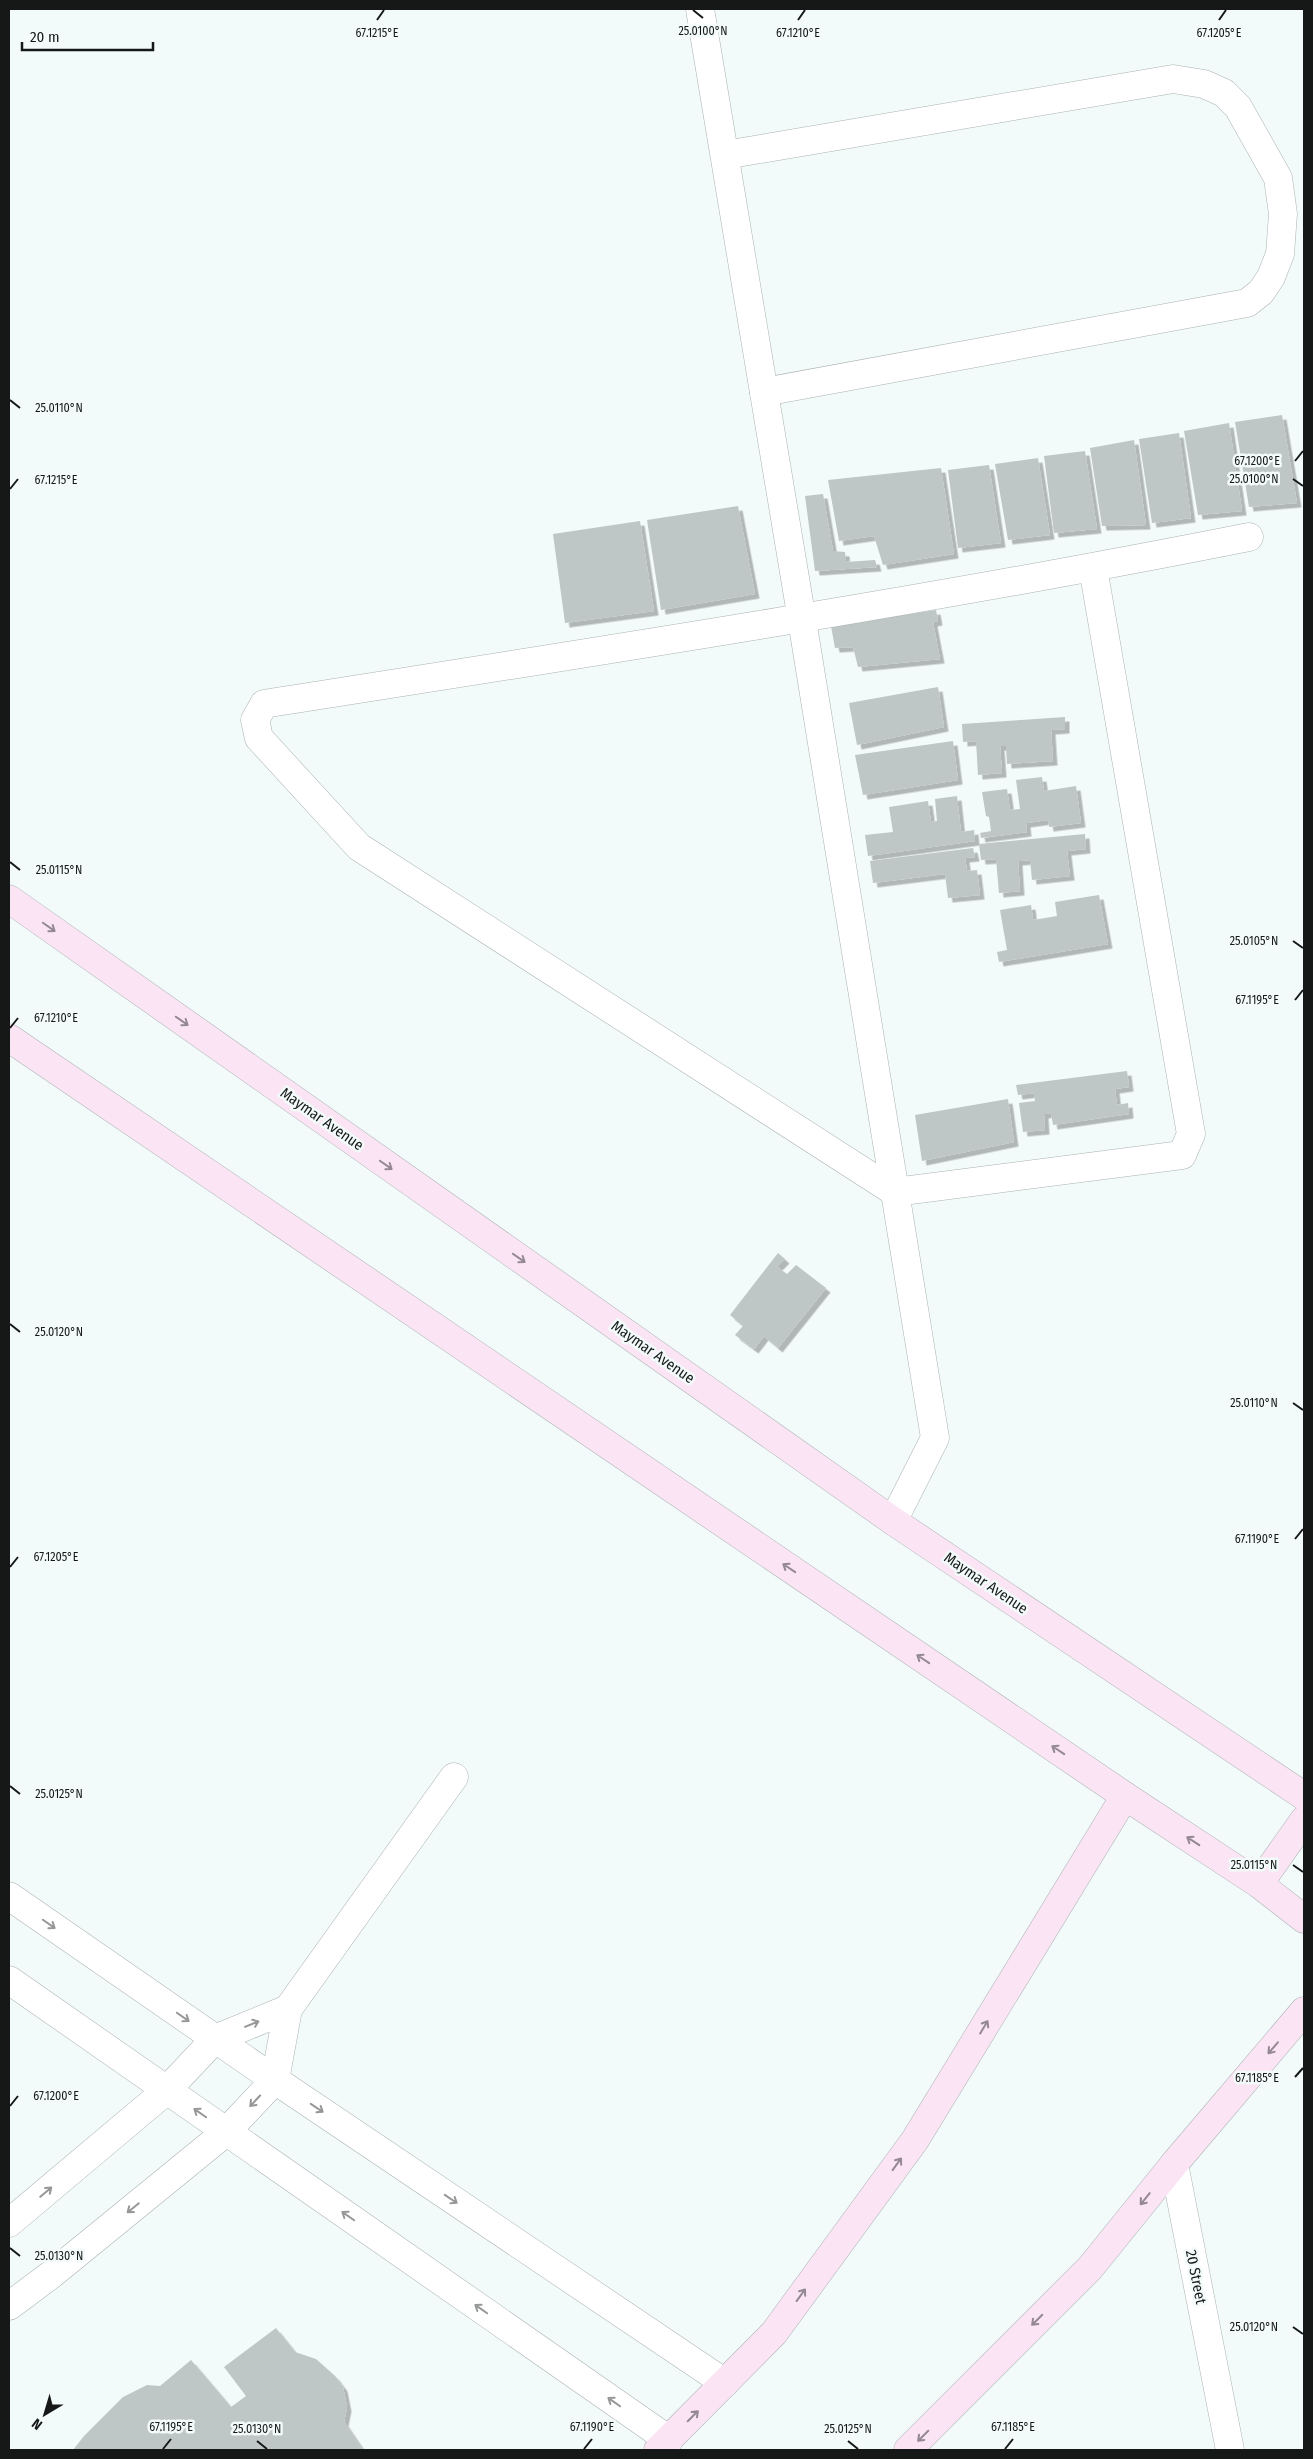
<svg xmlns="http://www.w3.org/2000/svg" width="1313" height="2459" font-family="'Fira Sans Condensed',sans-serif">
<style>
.building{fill:#bec6c6;filter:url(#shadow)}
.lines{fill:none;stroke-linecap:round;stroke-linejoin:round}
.street-casing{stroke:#abb2b2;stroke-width:29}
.secondary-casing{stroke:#abb2b2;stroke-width:29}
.street{stroke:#fff;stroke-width:28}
.secondary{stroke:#fbe5f5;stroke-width:28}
.oneway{stroke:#948992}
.oneway2{stroke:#969797}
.ticks{fill:none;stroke:#161818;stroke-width:2}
.labels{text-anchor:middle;stroke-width:5;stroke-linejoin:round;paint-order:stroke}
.street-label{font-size:15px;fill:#161818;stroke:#f2fafa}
.ticks-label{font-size:12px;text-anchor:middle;fill:#161818;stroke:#f2fafa;stroke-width:5;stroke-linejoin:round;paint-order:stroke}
</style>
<defs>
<filter id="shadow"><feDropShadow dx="4.5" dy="4.5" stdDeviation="0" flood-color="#0004"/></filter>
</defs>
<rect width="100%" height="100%" fill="#f2fafa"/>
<g class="building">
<path d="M1282,415L1297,503L1249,507L1235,422Z"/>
<path d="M1229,423L1242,511L1198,515L1184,431Z"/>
<path d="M1179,433L1191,518L1152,523L1139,439Z"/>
<path d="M1134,440L1146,525L1102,526L1090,448Z"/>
<path d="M1085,451L1097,529L1054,533L1044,456Z"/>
<path d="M1038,458L1050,535L1008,540L995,464Z"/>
<path d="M989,465L1001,543L958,548L948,470Z"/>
<path d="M941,468L954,554L883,565L874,536L839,541L828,480Z"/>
<path d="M823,494L833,551L845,552L846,562L875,560L877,567L815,571L805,496Z"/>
<path d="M738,506L755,594L661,610L647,520Z"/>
<path d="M640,521L654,611L565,623L553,534Z"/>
<path d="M936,610L938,621L933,622L940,659L858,667L853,647L835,648L831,626Z"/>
<path d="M938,687L944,727L857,745L849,703Z"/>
<path d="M1065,717V729L1051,730L1053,761L1007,764L1006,746H1000L1002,773L978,775L976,741L963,742L962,724Z"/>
<path d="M953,741L958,780L863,795L855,755Z"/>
<path d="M1042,777L1044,791L1076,786L1081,823L1049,827L1048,820L1026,823L1027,832L981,838L980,833L991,831L989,817L986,816L982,792L1007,789L1010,810L1020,809L1016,780Z"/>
<path d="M957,796L961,832L974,830L975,841L868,856L865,835L893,832L889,807L928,801L931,822L937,821L935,799Z"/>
<path d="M1085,834L1086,849L1067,851L1070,876L1032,880L1030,860L1018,861L1020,891L999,893L996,859L981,860L979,844Z"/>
<path d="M973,848L975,857L965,858L967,871L977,870L980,895L948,898L945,874L873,883L870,861Z"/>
<path d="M1099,895L1108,944L999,962L997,952L1007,950L1000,910L1031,905L1033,920L1057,916L1055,902Z"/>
<path d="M1127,1071L1129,1087L1115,1089L1117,1105L1128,1103L1129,1114L1053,1125L1051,1113L1044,1114L1045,1130L1023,1132L1019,1103L1035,1101L1034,1093L1018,1095L1016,1085Z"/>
<path d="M1008,1099L1014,1142L922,1161L915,1115Z"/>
<path d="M778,1253L785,1259L777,1267L787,1274L796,1265L826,1288L778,1348L764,1336L754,1349L735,1335L743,1326L730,1315Z"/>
<path d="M276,2328L295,2352L316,2359L335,2376L343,2387L347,2407L344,2422L363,2450H73L84,2436L123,2397L147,2385L160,2386L191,2360L231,2407L246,2396L224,2367Z"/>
</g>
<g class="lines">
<g class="street-casing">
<g id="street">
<path d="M700,9L802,620L935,1438L893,1521"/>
<path d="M725,155L1173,79L1204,84L1224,93L1238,107L1278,178L1283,214L1280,254L1271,277L1261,292L1247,303L764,392"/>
<path d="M1093,568L1191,1134L1182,1155L895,1192L359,847L259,738L255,720L264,704C593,652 922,602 1249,537"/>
<path d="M9,1896L275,2080L725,2383"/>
<path d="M9,1980L669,2440"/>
<path d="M1174,2164L1230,2450"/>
<path d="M9,2223L167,2090L215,2039L288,2009"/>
<path d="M9,2306L52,2274L226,2132L275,2080L288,2009L454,1777"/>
</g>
</g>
<g class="secondary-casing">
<g id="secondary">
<path d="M9,899L893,1521L1304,1796"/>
<path d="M9,1038L1125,1796L1259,1884L1304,1919"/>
<path d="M1259,1884L1304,1820"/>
<path d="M658,2450L774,2333L915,2140L1125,1796"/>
<path d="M908,2450L1090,2268L1174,2164L1304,2011"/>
</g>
</g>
<use href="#street" class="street"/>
<use href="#secondary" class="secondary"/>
</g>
<defs><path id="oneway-shaft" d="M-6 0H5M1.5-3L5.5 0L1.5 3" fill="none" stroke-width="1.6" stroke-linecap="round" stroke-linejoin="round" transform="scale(1.25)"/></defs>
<g class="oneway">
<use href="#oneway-shaft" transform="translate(49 927) rotate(35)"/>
<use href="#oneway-shaft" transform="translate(182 1021) rotate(35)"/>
<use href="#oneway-shaft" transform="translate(386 1165) rotate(35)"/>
<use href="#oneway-shaft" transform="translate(519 1258) rotate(35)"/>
<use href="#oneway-shaft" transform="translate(789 1568) rotate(-146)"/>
<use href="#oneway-shaft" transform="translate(923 1659) rotate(-146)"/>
<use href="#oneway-shaft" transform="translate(1058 1750) rotate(-146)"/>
<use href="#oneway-shaft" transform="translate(1193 1841) rotate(-147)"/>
<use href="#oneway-shaft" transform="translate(984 2027) rotate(-59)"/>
<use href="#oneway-shaft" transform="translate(1273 2048) rotate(131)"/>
<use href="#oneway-shaft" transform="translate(897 2164) rotate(-54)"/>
<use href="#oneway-shaft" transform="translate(1145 2199) rotate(129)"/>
<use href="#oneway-shaft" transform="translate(801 2295) rotate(-54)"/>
<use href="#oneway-shaft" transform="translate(1037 2320) rotate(135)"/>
<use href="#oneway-shaft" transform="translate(693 2416) rotate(-45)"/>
<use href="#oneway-shaft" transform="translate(923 2436) rotate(135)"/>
</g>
<g class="oneway2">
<use href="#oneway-shaft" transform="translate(49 1924) rotate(35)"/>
<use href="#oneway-shaft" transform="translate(183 2017) rotate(35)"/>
<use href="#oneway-shaft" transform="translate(252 2024) rotate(-22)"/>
<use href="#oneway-shaft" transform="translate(255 2101) rotate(133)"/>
<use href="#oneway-shaft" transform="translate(317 2108) rotate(34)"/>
<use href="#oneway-shaft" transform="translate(200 2113) rotate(-145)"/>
<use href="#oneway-shaft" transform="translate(46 2192) rotate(-40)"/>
<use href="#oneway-shaft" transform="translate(451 2199) rotate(34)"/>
<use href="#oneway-shaft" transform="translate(133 2208) rotate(141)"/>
<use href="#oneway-shaft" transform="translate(348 2216) rotate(-145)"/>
<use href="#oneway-shaft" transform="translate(481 2309) rotate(-145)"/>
<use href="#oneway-shaft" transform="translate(614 2402) rotate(-145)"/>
</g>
<path class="ticks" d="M693,10L703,18M377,20L384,10M798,20L805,10M1219,20L1226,10M10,400L20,408M1295,461L1303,451M1293,479L1303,486M10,489L18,479M10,862L20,870M1293,941L1303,948M1295,1000L1303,990M10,1028L18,1018M10,1324L20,1332M1293,1403L1303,1410M1295,1539L1303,1529M10,1567L18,1557M10,1786L20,1794M1293,1865L1303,1872M1295,2077L1303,2068M10,2106L18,2096M10,2248L20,2256M1293,2327L1303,2334M257,2441L267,2449M848,2441L858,2449M163,2449L171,2439M584,2449L592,2439M1005,2449L1013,2439"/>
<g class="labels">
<g class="street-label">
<text transform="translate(322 1119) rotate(35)" y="5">Maymar Avenue</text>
<text transform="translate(653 1352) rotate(35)" y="5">Maymar Avenue</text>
<text transform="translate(986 1583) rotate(34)" y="5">Maymar Avenue</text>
<text transform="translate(1196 2277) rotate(79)" y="5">20 Street</text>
</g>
</g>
<g class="ticks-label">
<text x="703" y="35">25.0100°N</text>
<text x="377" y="37">67.1215°E</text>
<text x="798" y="37">67.1210°E</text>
<text x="1219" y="37">67.1205°E</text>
<text x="59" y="412">25.0110°N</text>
<text x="1257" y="465">67.1200°E</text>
<text x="1254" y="483">25.0100°N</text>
<text x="56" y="484">67.1215°E</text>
<text x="59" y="874">25.0115°N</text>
<text x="1254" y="945">25.0105°N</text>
<text x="1257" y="1004">67.1195°E</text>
<text x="56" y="1022">67.1210°E</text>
<text x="59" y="1336">25.0120°N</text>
<text x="1254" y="1407">25.0110°N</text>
<text x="1257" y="1543">67.1190°E</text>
<text x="56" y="1561">67.1205°E</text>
<text x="59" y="1798">25.0125°N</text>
<text x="1254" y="1869">25.0115°N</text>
<text x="1257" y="2082">67.1185°E</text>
<text x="56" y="2100">67.1200°E</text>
<text x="59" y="2260">25.0130°N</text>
<text x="1254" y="2331">25.0120°N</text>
<text x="171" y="2431">67.1195°E</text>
<text x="592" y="2431">67.1190°E</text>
<text x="1013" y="2431">67.1185°E</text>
<text x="257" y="2433">25.0130°N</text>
<text x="848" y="2433">25.0125°N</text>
</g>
<rect width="1313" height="2459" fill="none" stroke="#161818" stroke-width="20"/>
<g transform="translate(45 2414) rotate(218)" stroke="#f2fafa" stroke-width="4" paint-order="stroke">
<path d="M0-4L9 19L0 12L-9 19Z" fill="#161818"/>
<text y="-8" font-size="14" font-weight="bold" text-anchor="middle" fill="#161818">N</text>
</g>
<path d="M22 42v8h131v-8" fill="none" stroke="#161818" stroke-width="2.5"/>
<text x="30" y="42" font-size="15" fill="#161818" stroke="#f2fafa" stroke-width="4" paint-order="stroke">20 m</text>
</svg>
